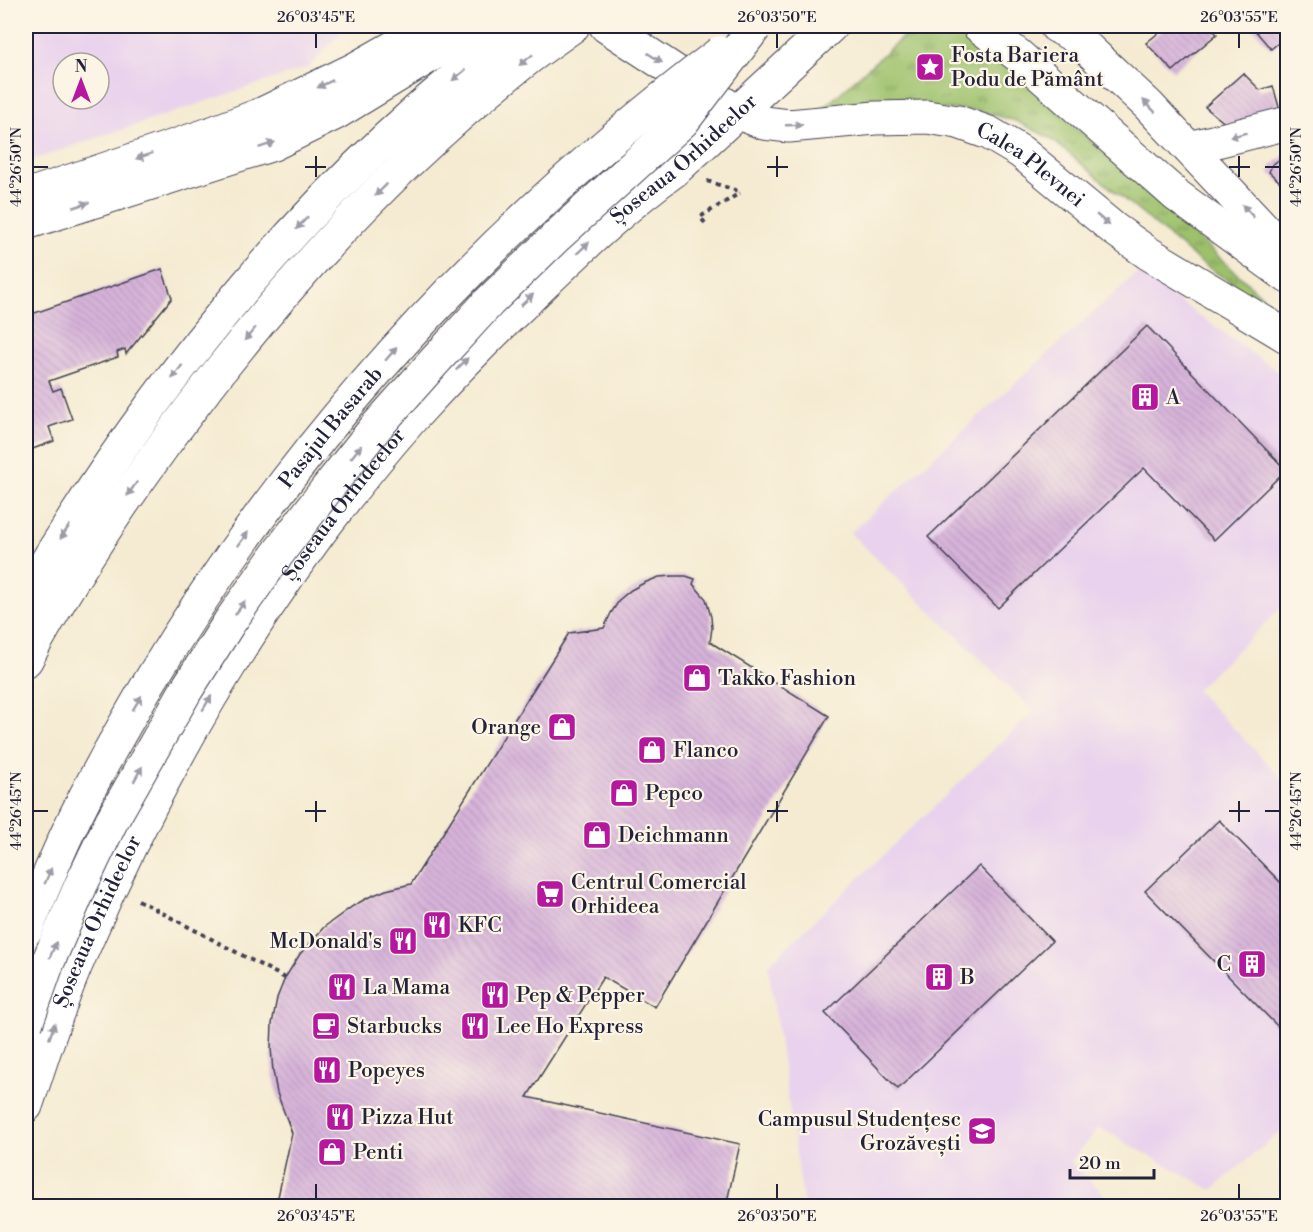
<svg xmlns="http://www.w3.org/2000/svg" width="1313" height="1232" font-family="'Libre Bodoni',serif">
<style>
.built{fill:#e9d2ed;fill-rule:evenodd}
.grass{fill:url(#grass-tufts);stroke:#5f7253;stroke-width:1.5}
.building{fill:url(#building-back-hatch)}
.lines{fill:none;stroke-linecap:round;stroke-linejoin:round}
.minor-casing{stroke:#424052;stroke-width:35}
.secondary-casing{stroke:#424052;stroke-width:35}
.primary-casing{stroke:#424052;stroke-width:35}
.path{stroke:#424052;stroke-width:4;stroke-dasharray:4.5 4.5;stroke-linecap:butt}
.minor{stroke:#fff;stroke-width:33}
.secondary{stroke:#fff;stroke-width:33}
.primary{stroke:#fff;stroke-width:33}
.primary-bridge-casing{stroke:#424052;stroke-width:35;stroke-linecap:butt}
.primary-bridge{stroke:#fff;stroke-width:33}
.oneway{fill:#9c9ca7}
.ticks{fill:none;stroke:#22223b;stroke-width:2}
.labels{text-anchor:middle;stroke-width:4.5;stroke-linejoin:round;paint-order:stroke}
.poi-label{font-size:21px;fill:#22223b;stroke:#fcf5e5;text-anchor:start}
.street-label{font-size:21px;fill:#22223b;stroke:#fcf5e5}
.neatline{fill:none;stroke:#22223b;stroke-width:2}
.ticks-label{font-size:15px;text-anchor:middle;fill:#22223b}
</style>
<defs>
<pattern id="grass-tufts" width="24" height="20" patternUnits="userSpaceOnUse" patternTransform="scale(1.5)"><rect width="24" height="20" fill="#9cc16b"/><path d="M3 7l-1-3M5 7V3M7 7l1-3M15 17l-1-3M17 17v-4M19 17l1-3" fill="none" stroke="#7f9c59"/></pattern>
<pattern id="building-back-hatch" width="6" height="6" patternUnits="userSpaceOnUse" patternTransform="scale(1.5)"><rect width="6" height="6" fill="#d7b3da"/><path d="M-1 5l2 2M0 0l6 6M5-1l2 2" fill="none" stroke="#b89abc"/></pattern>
</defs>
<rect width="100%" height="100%" fill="#fcf5e5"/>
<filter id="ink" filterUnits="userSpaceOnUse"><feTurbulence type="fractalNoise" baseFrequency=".0167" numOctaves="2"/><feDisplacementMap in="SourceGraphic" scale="12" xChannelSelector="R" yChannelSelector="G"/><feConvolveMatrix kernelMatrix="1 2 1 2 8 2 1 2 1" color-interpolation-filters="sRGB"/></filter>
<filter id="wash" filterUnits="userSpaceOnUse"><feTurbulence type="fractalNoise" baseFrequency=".008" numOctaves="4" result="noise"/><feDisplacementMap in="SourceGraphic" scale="24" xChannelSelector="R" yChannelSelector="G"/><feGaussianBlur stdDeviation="1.35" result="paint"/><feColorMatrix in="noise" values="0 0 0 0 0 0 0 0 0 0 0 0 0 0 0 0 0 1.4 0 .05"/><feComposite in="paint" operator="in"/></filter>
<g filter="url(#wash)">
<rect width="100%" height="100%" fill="#f5ebd2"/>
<g class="built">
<path d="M26,26H347L309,67L26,162ZM63,63H99V99H63Z"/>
<path d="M1138,272L1287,378V602L1196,690L1287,783V1126L1212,1190L1099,1128L1070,1162L1117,1206H804L768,965L1034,711L850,533Z"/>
</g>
<path class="grass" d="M915,26H957L985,45L1287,319V321L1199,261L1050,138L1016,121L976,110L911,108L818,113Z"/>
<g id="blocks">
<g class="building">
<path d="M1167,26H1208L1217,34L1173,71L1146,43Z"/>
<path d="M1254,26H1288V35L1271,49L1252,27Z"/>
<path d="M1243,73L1260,90L1273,86L1283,121L1226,124L1205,107Z"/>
<path d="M26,115L34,139L26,141Z"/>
<path d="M1288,155V189L1269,172L1272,165L1284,156Z"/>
<path d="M162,269L172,298L126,354L125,349L117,352L118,357L49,381L53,391L61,388L72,419L49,427L54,441L30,450L28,444L26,445V316Z"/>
<path d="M1147,326L1286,470L1214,540L1144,468L998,608L928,537Z"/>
<path d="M673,576H686L695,579L693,584L706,599L711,617L712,628L710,642L829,716L655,1007L603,977L527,1097L740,1144L726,1206H276L292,1133L277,1093L273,1071L271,1048L272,1024L277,998L285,978L300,954L324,927L353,906L369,897L386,890L411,884L569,633L604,628L611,613L620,599L631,590L644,583L659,577Z"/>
<path d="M1219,820L1288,890V1037L1145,891Z"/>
<path d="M979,866L1052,941L898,1089L825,1013Z"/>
</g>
</g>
</g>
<g filter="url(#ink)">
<use href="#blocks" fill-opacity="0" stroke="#424052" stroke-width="1.5"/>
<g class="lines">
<g class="minor-casing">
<path id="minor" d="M1189,148L1288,123"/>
</g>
<g class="secondary-casing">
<g id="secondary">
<path id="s1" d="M606,26L737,112L764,123L789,126L875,118L927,117L958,122L989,133L1021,152L1114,229L1148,253L1288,337"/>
<path d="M979,26L1019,56L1176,195L1288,277"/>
<path d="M1056,26L1074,36L1148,105L1288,254"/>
<path d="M26,196L207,135L262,114L355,69L431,26"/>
<path d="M26,223L273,144L336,113L479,26"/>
<path id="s2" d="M26,1106C43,1055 59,1003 81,953C164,760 274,574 413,417C451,375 490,335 531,296C577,252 623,207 675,170L831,26"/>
</g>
</g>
<g class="primary-casing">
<g id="primary">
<path d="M26,596C153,382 320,173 522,26"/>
<path d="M26,660C66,585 113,515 163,446C266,304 387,169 526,60C541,48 558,37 573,26"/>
</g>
</g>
<g class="path">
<path d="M707,181L741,192"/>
<path d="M705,223L700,217L740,193"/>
<path d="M138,900L285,978"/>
</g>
<use href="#minor" class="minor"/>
<use href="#secondary" class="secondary"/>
<use href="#primary" class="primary"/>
<g class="primary-bridge-casing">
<g id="primary-bridge">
<path id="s3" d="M26,930C43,888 60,846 81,805C102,763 126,722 150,681C298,435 492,226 720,53"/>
<path d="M26,1024L48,962L81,885L111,822L185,692L229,623L276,556L326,490L377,426L434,362L489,302L557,236L683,121L755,27"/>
</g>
</g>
<use href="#primary-bridge" class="primary-bridge"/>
</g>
<defs><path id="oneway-solid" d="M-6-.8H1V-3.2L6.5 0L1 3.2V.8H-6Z" transform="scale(1.5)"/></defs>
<g class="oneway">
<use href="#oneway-solid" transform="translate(655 58) rotate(33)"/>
<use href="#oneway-solid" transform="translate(526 60) rotate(142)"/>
<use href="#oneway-solid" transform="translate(459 75) rotate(141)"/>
<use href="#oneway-solid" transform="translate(325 84) rotate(154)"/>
<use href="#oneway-solid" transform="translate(1149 106) rotate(-135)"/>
<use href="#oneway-solid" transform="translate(794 125) rotate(-2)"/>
<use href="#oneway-solid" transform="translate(1238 135) rotate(165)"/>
<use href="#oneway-solid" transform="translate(267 145) rotate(-19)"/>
<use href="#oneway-solid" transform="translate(144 156) rotate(161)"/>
<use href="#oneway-solid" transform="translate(381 190) rotate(135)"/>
<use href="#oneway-solid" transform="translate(81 205) rotate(-18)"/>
<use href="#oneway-solid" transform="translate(1248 211) rotate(-133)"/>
<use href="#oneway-solid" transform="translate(1103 220) rotate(40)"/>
<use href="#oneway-solid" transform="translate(302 223) rotate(133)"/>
<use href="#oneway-solid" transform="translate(583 248) rotate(-43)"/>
<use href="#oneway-solid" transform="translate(527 300) rotate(-43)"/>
<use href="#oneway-solid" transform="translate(250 334) rotate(130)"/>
<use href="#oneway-solid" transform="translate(391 354) rotate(-49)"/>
<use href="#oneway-solid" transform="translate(462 364) rotate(-46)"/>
<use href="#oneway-solid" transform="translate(177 372) rotate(127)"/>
<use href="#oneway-solid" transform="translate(356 452) rotate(-51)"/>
<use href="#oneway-solid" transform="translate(132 489) rotate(125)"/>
<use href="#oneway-solid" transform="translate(65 532) rotate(124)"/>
<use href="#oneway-solid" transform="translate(243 539) rotate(-54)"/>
<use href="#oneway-solid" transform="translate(240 608) rotate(-55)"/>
<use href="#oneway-solid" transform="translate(137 703) rotate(-59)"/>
<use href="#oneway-solid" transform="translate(207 703) rotate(-59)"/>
<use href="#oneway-solid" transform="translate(138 774) rotate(-61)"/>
<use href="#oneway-solid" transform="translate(48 876) rotate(-67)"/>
<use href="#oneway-solid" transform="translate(53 950) rotate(-67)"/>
<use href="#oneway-solid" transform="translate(52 1031) rotate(-71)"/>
</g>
</g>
<path class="ticks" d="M316,33V48M777,33V48M1239,33V48M316,156V177M777,156V177M1239,156V177M33,167H48M305,167H326M767,167H788M1229,167H1250M1265,167H1280M316,801V822M777,801V822M1239,801V822M33,811H48M305,811H326M767,811H788M1229,811H1250M1265,811H1280M316,1184V1199M777,1184V1199M1239,1184V1199"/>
<defs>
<g id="sight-square" transform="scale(1.5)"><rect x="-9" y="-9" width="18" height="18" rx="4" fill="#b5179e" stroke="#fcf5e5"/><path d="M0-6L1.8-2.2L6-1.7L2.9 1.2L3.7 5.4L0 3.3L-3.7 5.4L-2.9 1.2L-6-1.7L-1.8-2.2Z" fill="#fff"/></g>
<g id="building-square" transform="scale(1.5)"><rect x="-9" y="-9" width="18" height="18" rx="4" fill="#b5179e" stroke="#fcf5e5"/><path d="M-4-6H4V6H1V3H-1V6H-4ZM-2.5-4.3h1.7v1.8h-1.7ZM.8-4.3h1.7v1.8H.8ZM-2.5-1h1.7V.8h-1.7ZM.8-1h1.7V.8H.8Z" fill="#fff"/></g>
<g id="shop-square" transform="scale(1.5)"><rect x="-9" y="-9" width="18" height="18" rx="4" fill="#b5179e" stroke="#fcf5e5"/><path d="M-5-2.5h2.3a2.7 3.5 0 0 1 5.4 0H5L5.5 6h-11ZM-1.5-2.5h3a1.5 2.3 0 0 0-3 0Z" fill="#fff"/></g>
<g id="supermarket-square" transform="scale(1.5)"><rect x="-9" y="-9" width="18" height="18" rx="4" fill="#b5179e" stroke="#fcf5e5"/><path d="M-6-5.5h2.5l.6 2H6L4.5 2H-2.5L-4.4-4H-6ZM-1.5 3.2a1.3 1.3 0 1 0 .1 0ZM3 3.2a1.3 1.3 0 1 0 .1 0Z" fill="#fff"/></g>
<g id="restaurant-square" transform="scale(1.5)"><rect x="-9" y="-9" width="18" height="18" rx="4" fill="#b5179e" stroke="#fcf5e5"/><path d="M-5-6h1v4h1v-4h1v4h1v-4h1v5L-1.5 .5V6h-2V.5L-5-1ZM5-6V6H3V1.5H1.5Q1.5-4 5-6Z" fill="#fff"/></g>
<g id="cafe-square" transform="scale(1.5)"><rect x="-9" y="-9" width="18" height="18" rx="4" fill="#b5179e" stroke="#fcf5e5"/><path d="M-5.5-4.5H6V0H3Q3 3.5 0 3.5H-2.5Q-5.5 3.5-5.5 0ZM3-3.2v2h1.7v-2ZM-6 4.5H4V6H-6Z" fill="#fff"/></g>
<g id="university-square" transform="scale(1.5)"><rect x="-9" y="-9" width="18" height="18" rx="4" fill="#b5179e" stroke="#fcf5e5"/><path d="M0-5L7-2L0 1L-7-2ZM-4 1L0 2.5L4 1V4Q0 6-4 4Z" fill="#fff"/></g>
</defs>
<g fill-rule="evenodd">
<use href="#sight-square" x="930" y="67"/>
<use href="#building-square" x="1145" y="397"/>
<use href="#shop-square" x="697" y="678"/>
<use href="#shop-square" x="562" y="727"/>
<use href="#shop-square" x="652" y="750"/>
<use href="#shop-square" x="624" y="793"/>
<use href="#shop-square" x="597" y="835"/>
<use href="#supermarket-square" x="550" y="894"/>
<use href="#restaurant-square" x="437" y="925"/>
<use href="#restaurant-square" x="403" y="941"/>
<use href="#building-square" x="1252" y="964"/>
<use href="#building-square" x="939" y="977"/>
<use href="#restaurant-square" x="342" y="987"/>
<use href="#restaurant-square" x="495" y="995"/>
<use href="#cafe-square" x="326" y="1026"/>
<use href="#restaurant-square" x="475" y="1026"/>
<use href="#restaurant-square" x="327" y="1070"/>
<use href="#restaurant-square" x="340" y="1117"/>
<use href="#university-square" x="982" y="1131"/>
<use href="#shop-square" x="332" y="1152"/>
</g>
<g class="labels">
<g class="poi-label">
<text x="951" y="62">Fosta Bariera<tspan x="951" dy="24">Podu de Pământ</tspan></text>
<text x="1166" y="404">A</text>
<text x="718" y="685">Takko Fashion</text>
<text x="541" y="734" text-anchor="end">Orange</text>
<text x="673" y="757">Flanco</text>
<text x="645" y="800">Pepco</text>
<text x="618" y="842">Deichmann</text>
<text x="571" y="889">Centrul Comercial<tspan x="571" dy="24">Orhideea</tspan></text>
<text x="458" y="932">KFC</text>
<text x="382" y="948" text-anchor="end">McDonald's</text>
<text x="1231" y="971" text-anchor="end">C</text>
<text x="960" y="984">B</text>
<text x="363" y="994">La Mama</text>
<text x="516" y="1002">Pep &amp; Pepper</text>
<text x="347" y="1033">Starbucks</text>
<text x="496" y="1033">Lee Ho Express</text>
<text x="348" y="1077">Popeyes</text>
<text x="361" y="1124">Pizza Hut</text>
<text x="961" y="1126" text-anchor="end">Campusul Studențesc<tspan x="961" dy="24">Grozăvești</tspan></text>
<text x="353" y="1159">Penti</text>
</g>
<g class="street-label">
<text dy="7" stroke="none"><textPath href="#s2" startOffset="1170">Șoseaua Orhideelor</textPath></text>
<text dy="7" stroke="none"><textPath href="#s1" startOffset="466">Calea Plevnei</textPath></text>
<text dy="7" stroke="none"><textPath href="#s3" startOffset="590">Pasajul Basarab</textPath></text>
<text dy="7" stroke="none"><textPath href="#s2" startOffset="684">Șoseaua Orhideelor</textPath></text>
<text dy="7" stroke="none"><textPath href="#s2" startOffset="198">Șoseaua Orhideelor</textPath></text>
</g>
</g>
<rect width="1313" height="1232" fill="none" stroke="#fcf5e5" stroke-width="66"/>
<g transform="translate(81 81)"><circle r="28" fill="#fcf5e5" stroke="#a5a1a1" stroke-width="1.5"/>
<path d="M0-4.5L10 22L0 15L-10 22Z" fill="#b5179e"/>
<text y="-9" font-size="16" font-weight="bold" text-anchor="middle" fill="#22223b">N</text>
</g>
<path d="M1070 1169v9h84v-9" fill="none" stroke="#22223b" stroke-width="3"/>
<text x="1079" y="1169" font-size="18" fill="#22223b" stroke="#fcf5e5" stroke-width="4.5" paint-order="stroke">20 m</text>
<rect x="33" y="33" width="1247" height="1166" class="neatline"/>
<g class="ticks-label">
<text x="316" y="22">26°03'45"E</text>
<text x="777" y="22">26°03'50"E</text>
<text x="1239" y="22">26°03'55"E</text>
<text transform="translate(16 167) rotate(-90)" y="5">44°26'50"N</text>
<text transform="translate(1296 167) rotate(-90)" y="5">44°26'50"N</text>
<text transform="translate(16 811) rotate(-90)" y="5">44°26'45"N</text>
<text transform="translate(1296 811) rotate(-90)" y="5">44°26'45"N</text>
<text x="316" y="1221">26°03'45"E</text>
<text x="777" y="1221">26°03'50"E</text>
<text x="1239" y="1221">26°03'55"E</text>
</g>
</svg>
